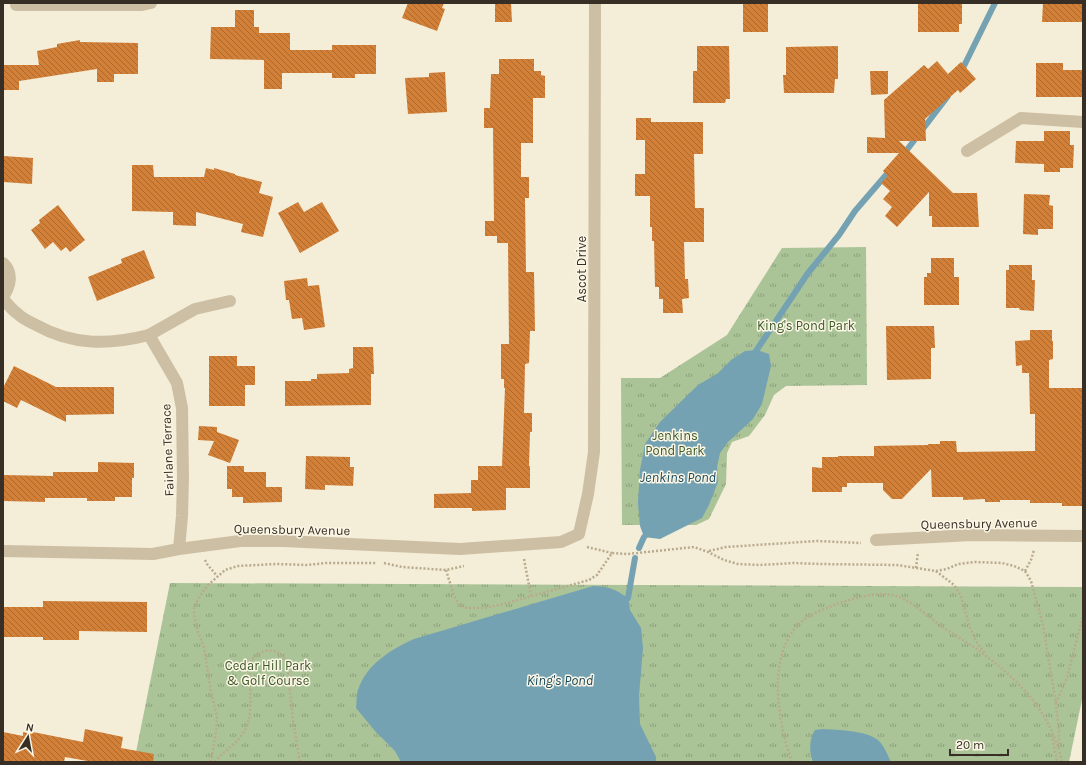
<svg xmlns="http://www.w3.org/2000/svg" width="1086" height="765" font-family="Karla,sans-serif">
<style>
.park{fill:url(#park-tufts)}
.water{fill:#74a2b3}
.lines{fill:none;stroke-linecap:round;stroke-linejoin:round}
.stream{stroke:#74a2b3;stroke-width:6}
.building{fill:url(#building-back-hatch)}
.path{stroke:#b9aa8d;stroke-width:2.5;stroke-dasharray:2 2;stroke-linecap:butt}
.street{stroke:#cdbfa3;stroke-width:12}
.labels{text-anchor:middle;stroke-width:3;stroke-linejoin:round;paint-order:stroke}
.street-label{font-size:13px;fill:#372f26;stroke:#fbf6e5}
.park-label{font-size:13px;fill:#3b5827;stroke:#fbf6e5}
.water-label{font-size:14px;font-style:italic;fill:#17485c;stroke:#fbf6e5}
</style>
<defs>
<pattern id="park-tufts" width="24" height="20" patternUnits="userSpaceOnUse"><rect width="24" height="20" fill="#aac497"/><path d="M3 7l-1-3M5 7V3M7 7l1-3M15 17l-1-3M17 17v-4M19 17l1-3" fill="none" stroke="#8ba07b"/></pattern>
<pattern id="building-back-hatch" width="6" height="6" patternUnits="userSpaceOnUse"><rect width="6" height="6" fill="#d28038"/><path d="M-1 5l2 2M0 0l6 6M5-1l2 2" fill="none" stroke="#ab692f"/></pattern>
</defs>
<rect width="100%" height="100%" fill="#f4edd8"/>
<g class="park">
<path d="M866,247L867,385L786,386L774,395L765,415L749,436L732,442L727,453L726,484L709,519L696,525H622L621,378H660L727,335L782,248Z"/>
<path d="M170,583L1083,587V695L1069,762H134Z"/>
</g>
<g class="water">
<path d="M757,350L769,354L771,366L762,404L753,419L728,442L720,453L717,467L718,482L709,505L702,518L660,539L644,537L640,526L638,503L640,470L645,444L660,422L698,385L717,374L731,360L745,351Z"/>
<path d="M593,586C608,586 615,589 628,598L630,610L641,628L643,648L639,696L640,724L656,757V762H401L395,751L375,731L356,708C357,702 356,695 358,690C367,664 390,650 414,639Z"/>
<path d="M822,729C838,730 865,730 878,740C884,745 888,756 891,762H813C809,752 809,739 815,730Z"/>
</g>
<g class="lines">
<g class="stream">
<path d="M961,72L995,3"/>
<path d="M903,155L948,96"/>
<path d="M752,357L808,273L839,235L855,211L892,168"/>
<path d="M639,548L644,537L649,532"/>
<path d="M628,598L635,558"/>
</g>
</g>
<g class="building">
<path d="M408,3H444L442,8L445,9L437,31L402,18Z"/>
<path d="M495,3H511L512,22H495Z"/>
<rect x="743" y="3" width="25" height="29"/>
<path d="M918,3H962V24H959V32H918Z"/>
<path d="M1043,3H1083V22H1042Z"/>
<path d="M235,10H254V27H259V33H290V50H332V45H376V74H355V78H332V73H282V89H264V60L210,59L211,27H235Z"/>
<path d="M80,40V42L138,43V74H114V82H97V69L19,81V90H3V65H39L37,51L57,47V44Z"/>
<path d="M697,46H729L730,99H726L725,103H693V71H697Z"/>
<path d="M838,46V79H835L834,93H784L783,75H786V47Z"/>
<path d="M499,59H534V71H541V75L545,76V98H533V143H521V177H529V198H525L526,272H534L535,331H530L529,363L525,364L524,413H532V432H530L529,466H530V488H506V510L472,511V508H434V494L471,493V480H478V466H502L505,388H504V379H501V344H509L508,243H497V236H485V221H494L493,128H484V108H490L491,74H499Z"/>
<path d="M937,61L948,74L961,62L976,79L960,93L958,90L925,119L926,141H899L953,193H977L979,227H932V216H929V192L897,227L885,216L892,207L883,199L890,191L881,183L888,176L883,171L899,153H867V137L885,138L884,100L924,65L928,69Z"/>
<path d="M1036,63H1063V70H1083V97H1036Z"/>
<path d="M870,71H888V94L871,95Z"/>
<path d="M445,72L447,112L408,114L405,78L429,77V73Z"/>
<path d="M636,118H651V122H703V154H694L695,208H704V242H684L685,279H688L689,298L682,299L683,313H663V299H659V287H655L654,241H652V227H650V196H635V174H645V140H636Z"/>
<path d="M1044,131H1070V145H1074L1073,168H1060V172H1044V164L1015,163L1016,141H1044Z"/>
<path d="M3,156L33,158L32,184L3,182Z"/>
<path d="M132,165H153L154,177H204L206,168L214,170V168L235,174V175L262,182L259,193L273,197L263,237L241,232L243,224L196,212V226L173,225V212L132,211Z"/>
<path d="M1024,194L1050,195L1049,205L1053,206V229H1038V235L1023,234Z"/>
<path d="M298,202L304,212L322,202L339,231L300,253L278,213Z"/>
<path d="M58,205L85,240L70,252L66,247L61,251L53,242L45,249L31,230L40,223L39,220Z"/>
<path d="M144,250L155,278L97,301L88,277L122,263L121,259Z"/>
<path d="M931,258H954V277H959V305H924V277H927V273H931Z"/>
<path d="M1009,265H1032V280H1035L1034,311L1020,310L1019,308H1006V270H1009Z"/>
<path d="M307,278L308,286L319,285L325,327L304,330L302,318L292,319L289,300H286L284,281Z"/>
<path d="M886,326H934L935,348H931V379L887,380Z"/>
<path d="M1030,330H1052V341H1053V359L1049,360V388H1083V506H1062V503H1030V500H1000V502H985V499L963,500V497H932L931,469L902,499H892L883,490V483H847V487H842V492H812V467L822,468V457H838V456H874V446L928,445V444H940V441H956L957,452L1035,451V414H1030L1029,373H1022V365L1016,366L1015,341L1030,340Z"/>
<path d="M353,347H373L374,374H371V405L285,406V381H311V379H317V374L349,373V369L353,368Z"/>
<path d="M209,356H237V366H255V385H245V406H209Z"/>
<path d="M14,366L56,387H114V414L66,415V422L21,400L17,408L3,401V388Z"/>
<path d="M199,426L217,427V433V432L239,440L230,463L208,455L214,441L198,440Z"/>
<path d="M306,456L350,457V467H354L353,486L325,485V490L305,489Z"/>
<path d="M98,462L134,463V478H132V497H115V501H87V498H45V502L3,501V475L53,476V472H98Z"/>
<path d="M227,466H244V472H266V487H282V502L243,503V497H232V489H227Z"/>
<path d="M43,601L147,602V632L79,631V640H43V637H3V607H43Z"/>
<path d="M85,729L123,737L121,748L154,754L153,762H93L65,757L64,762H3V732L23,736V732L32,734L33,732L83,742Z"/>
</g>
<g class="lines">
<g class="path">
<path d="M587,547L612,553"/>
<path d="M709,551L726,547L817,541L861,543"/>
<path d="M524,559L531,596"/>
<path d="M205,560L207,564L217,576"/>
<path d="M384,563L402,567L446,570L464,566"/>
<path d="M916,568L918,552"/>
<path d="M446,570L454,596L459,605L467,608H482L500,605L589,580L597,575L612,553L628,554L694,547L708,552L724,560L738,564L760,565L794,563L820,564L897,565L936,571L947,569L958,564L975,562L1002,563L1014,566L1025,571L1031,581L1043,625L1056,704L1059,730V748"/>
<path d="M936,571L954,585L961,596L970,628L976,641L985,654"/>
<path d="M1025,571L1031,560L1034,550"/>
<path d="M1056,703L1067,678L1083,615"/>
<path d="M1052,735L1057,762"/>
<path d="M211,762L216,732L217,716L211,693L204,647L198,632L194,615V608L198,599L208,585L225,570L238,566L276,564L307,565L326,563H377"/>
<path d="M215,762C222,752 234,746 241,736C257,716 247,685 251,661C262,646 280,647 287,664L293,720L300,762"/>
<path d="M792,762C778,724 767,658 797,626C808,614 825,609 839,603C856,598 874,592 892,595C909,598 927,616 941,626C956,636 972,645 986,656C1024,685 1051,714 1062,762"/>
</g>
<g class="street">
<path d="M16,5H142L151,3"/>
<path d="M967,151L1021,118L1083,122"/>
<path d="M3,263C14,273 10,287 3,297"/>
<path d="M3,299C8,304 12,310 18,314C23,319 30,322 36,325C74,346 109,345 149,335L177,383L182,408L183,478L182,516L179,549"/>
<path d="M149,335L195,309L230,301"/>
<path d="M876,540L972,535L1083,536"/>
<path d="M3,551L153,554L179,549L240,541H283L460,549L561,542L579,534L588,494L594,452L595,3"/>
</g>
</g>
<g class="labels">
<g class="street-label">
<text transform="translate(581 269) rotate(-90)" y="5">Ascot Drive</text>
<text transform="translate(167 450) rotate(-92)" y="5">Fairlane Terrace</text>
<text transform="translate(979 523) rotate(-1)" y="5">Queensbury Avenue</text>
<text transform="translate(292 529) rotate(1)" y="5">Queensbury Avenue</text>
</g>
<g class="park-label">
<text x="806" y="330">King's Pond Park</text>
<text x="675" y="440">Jenkins<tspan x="675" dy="15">Pond Park</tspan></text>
<text x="268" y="670">Cedar Hill Park<tspan x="268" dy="15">&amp; Golf Course</tspan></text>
</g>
<g class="water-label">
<text x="678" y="482">Jenkins Pond</text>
<text x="560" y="685">King's Pond</text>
</g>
</g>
<rect width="1086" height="765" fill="none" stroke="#372f26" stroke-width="8"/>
<g transform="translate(28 737) rotate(11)" stroke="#fbf6e5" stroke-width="3" paint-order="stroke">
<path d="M0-3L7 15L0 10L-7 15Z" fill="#372f26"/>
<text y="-6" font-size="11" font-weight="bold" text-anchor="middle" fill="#372f26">N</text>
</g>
<path d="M950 749v6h58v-6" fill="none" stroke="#372f26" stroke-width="2"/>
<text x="956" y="749" font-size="12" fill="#372f26" stroke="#fbf6e5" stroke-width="3" paint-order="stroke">20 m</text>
</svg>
